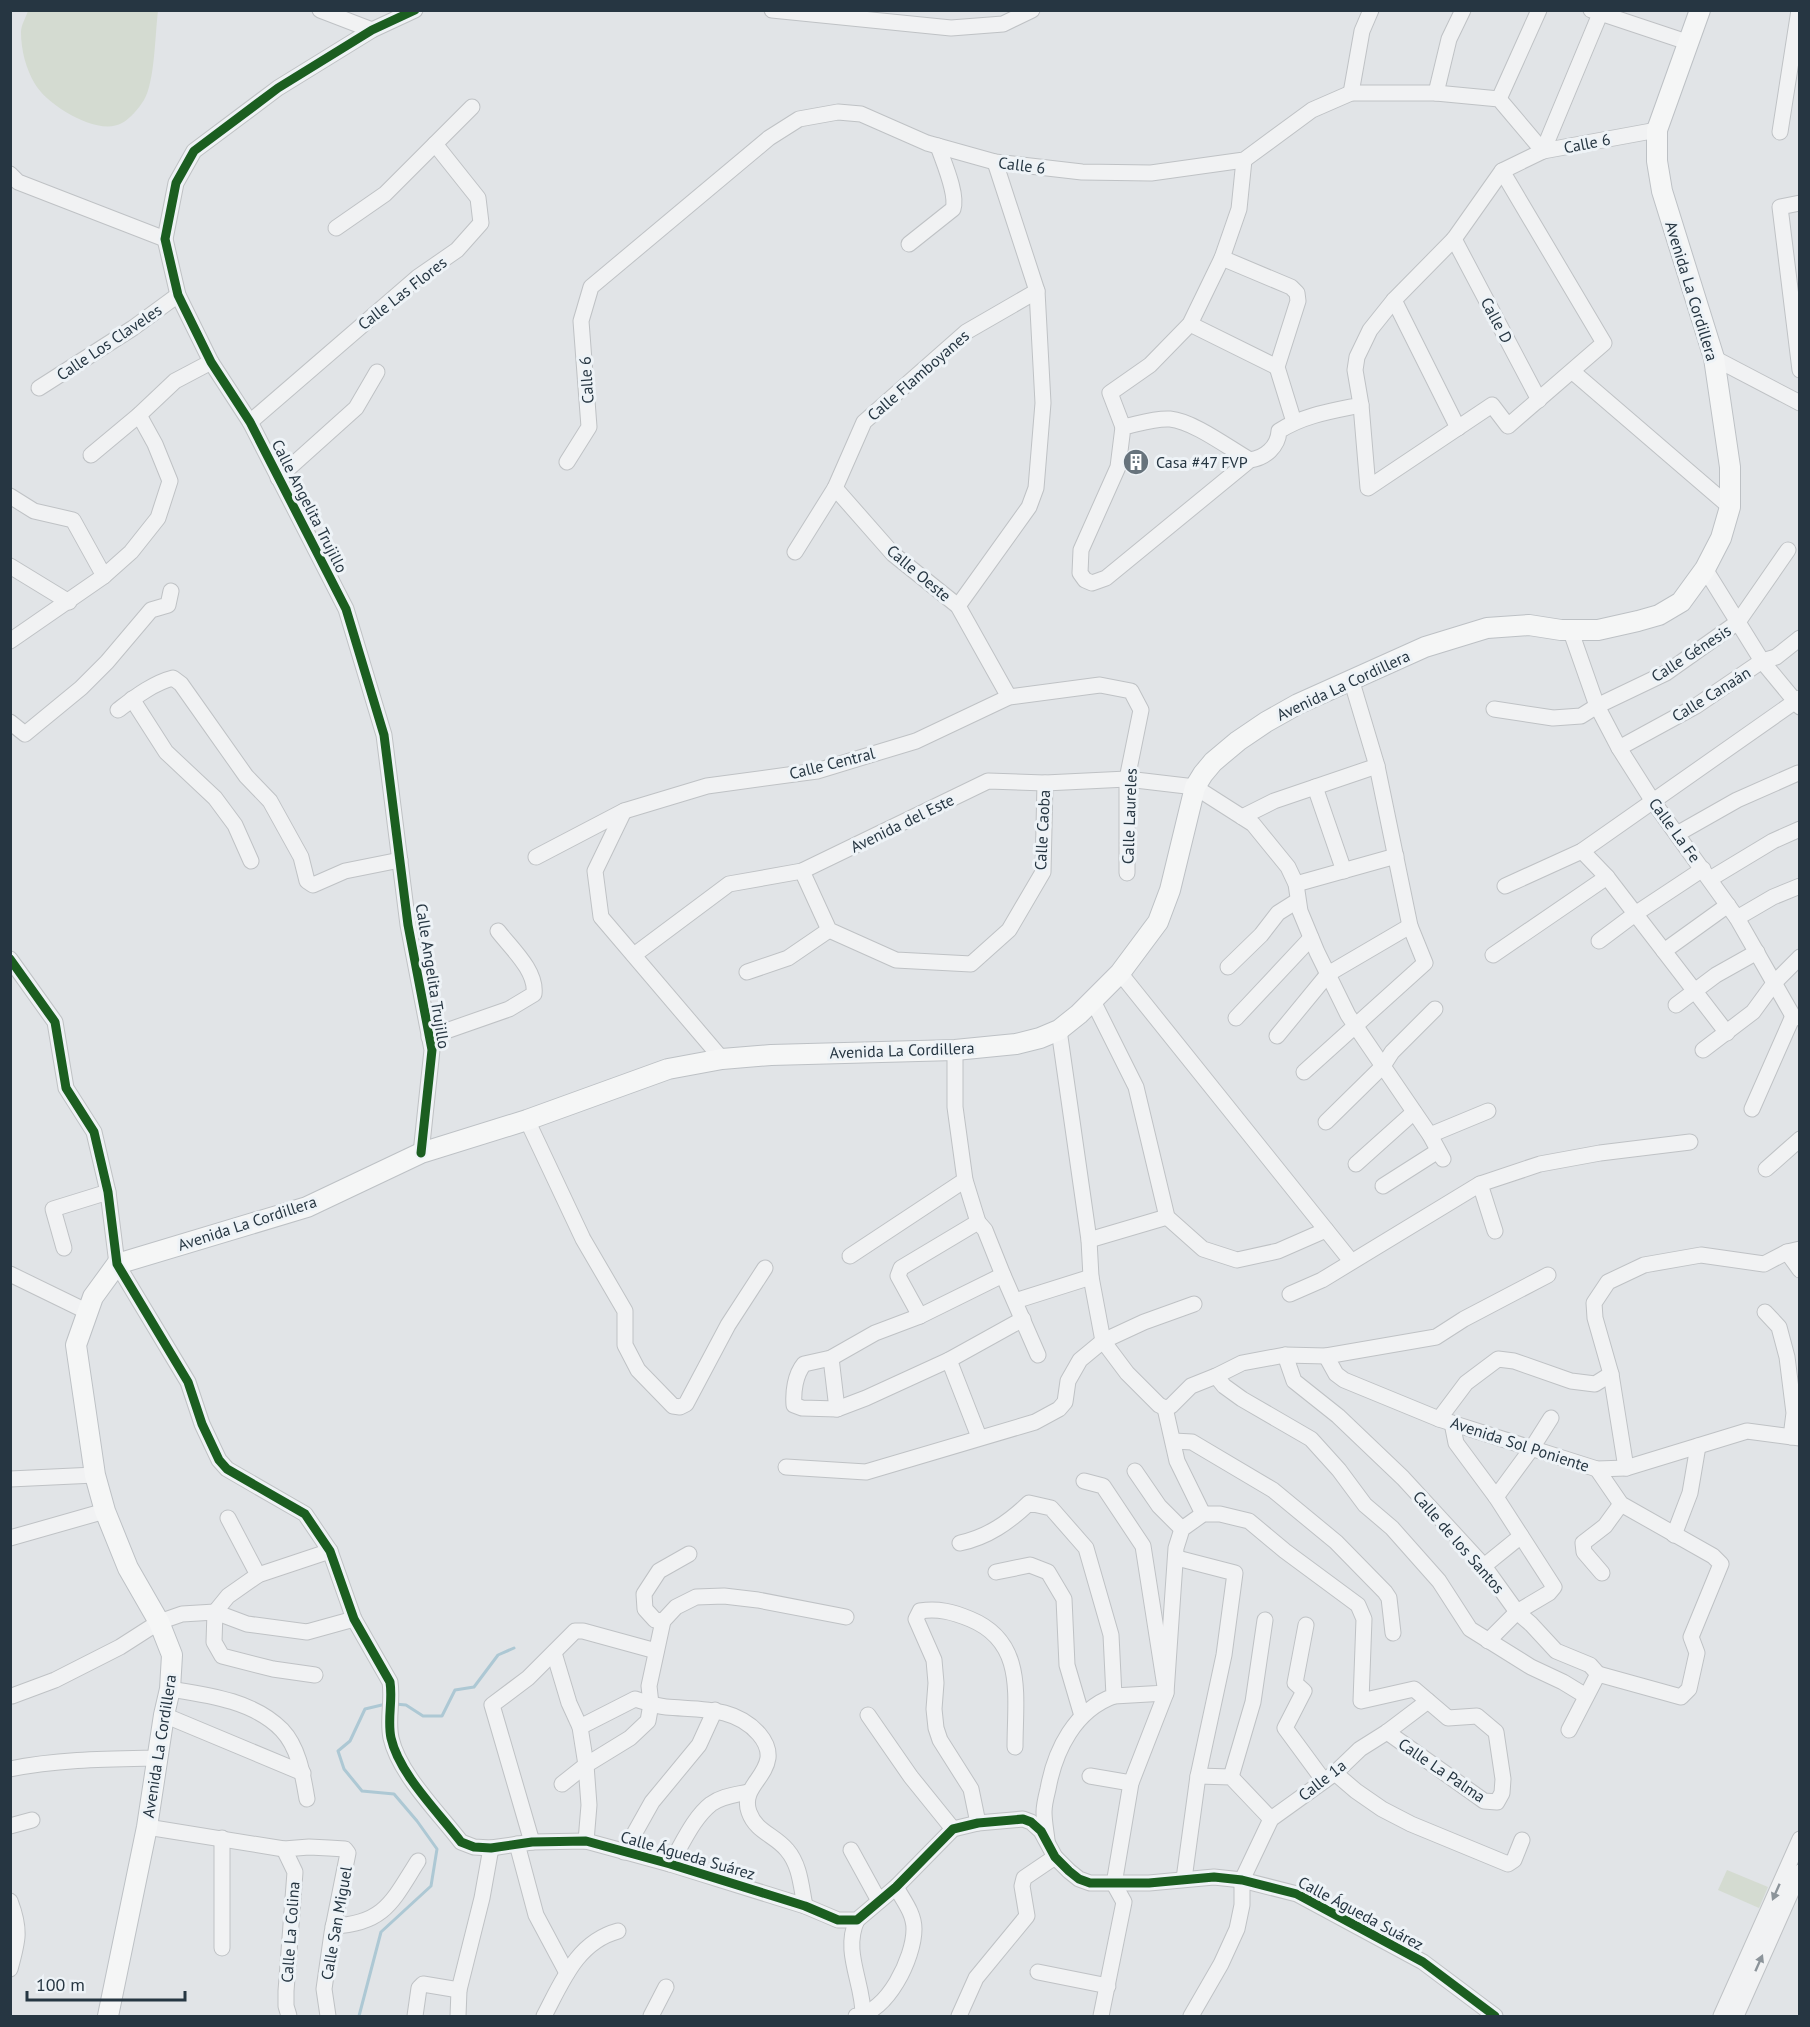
<svg xmlns="http://www.w3.org/2000/svg" width="1810" height="2027" font-family="'PT Sans',sans-serif">
<style>
.green{fill:#d4dbd1}
.lines{fill:none;stroke-linecap:round;stroke-linejoin:round}
.stream{stroke:#adc8d4;stroke-width:3}
.minor-casing{stroke:#bfc2c5;stroke-width:17}
.major-casing{stroke:#bdc1c5;stroke-width:22}
.minor{stroke:#f1f2f3;stroke-width:15}
.major{stroke:#f5f6f6;stroke-width:20}
.cycleway-casing{stroke:#eef3f7;stroke-width:13}
.cycleway{stroke:#1b5e20;stroke-width:9}
.oneway{fill:#8c949a}
.labels{text-anchor:middle;stroke-width:6;stroke-linejoin:round;paint-order:stroke}
.street-label{font-size:16px;fill:#263642;stroke:#eef3f7}
.poi-label{font-size:16px;fill:#263642;stroke:#eef3f7;text-anchor:start}
</style>
<rect width="100%" height="100%" fill="#e1e4e7"/>
<g class="green">
<path d="M28,11H158C155,33 155,82 144,100C139,108 130,119 122,123C98,137 47,105 35,84C26,69 21,50 21,32C21,25 26,17 28,11Z"/>
<path d="M1727,1870L1768,1887L1759,1908L1718,1890Z"/>
</g>
<g class="lines">
<g class="stream">
<path d="M395,1704L406,1705L423,1716H442L455,1690L474,1687L498,1655L514,1648"/>
<path d="M359,2016L381,1932L431,1886L437,1849L417,1821L394,1794L362,1791L344,1769L338,1751L350,1741L365,1709L386,1704"/>
</g>
<g class="minor-casing">
<g id="minor">
<path d="M320,10L372,30"/>
<path d="M415,10L372,30L278,88L194,151L176,183L165,239L178,295L211,362L250,422L346,609L384,735L408,925L432,1050L421,1153"/>
<path d="M772,10L951,28L1003,24L1032,10"/>
<path d="M1591,10L1687,42"/>
<path d="M1351,93L1362,31L1371,10"/>
<path d="M1436,93L1449,39L1463,10"/>
<path d="M1499,99L1539,10"/>
<path d="M1780,132L1799,10"/>
<path d="M1543,151L1600,14"/>
<path d="M10,174L18,182L165,239"/>
<path d="M1800,203L1780,207L1800,370"/>
<path d="M336,228L385,194L472,107"/>
<path d="M1454,239L1539,400"/>
<path d="M909,244L953,209C958,194 943,161 938,146"/>
<path d="M1222,258L1291,287L1297,293L1298,301L1277,367L1294,422"/>
<path d="M1394,300L1458,428"/>
<path d="M1190,324L1277,367"/>
<path d="M1714,358L1800,403"/>
<path d="M1573,372L1730,507"/>
<path d="M39,388L133,328L178,295"/>
<path d="M1361,405L1368,488L1492,405L1508,426L1604,343L1502,171"/>
<path d="M250,422L418,277L457,250L481,223L478,198L435,144"/>
<path d="M1123,427L1110,393L1150,365L1190,324L1222,258L1239,209L1244,160"/>
<path d="M91,455L139,415L175,381L211,362"/>
<path d="M1250,460C1229,448 1193,421 1170,419C1154,418 1138,424 1123,427L1118,467L1081,550L1080,573L1085,580L1092,583L1106,578L1250,460C1265,458 1278,447 1279,431C1304,415 1332,411 1361,405L1355,370L1357,357L1370,330L1394,300L1454,239L1502,171L1543,151L1657,130"/>
<path d="M567,462L589,427L581,321L591,287L769,138L799,119L838,112L861,114L927,143L995,162L1082,172L1151,173L1244,160L1312,110L1351,93H1436L1499,99L1543,151"/>
<path d="M278,478L356,408L377,372"/>
<path d="M835,488L893,554L958,606L1009,697"/>
<path d="M10,496L34,511L73,520L104,576"/>
<path d="M795,552L835,488L864,422L966,332L1037,291"/>
<path d="M10,566L69,602"/>
<path d="M1705,569L1762,661L1800,707"/>
<path d="M958,606L1029,507L1036,488L1043,403L1037,291L995,162"/>
<path d="M1570,629L1597,706L1619,748L1652,800L1737,918L1793,1016L1800,1018"/>
<path d="M10,641L104,576L131,552L158,518L170,481L155,444L139,415"/>
<path d="M132,699L166,752L215,798L235,825L251,861"/>
<path d="M1494,709L1553,718L1581,716L1597,706L1666,673L1738,622L1788,550"/>
<path d="M118,710C134,698 153,683 173,678L181,684L246,776L270,801L301,857L307,881L313,885L345,871L400,860"/>
<path d="M10,722L25,734L81,688L107,662L151,610L168,605L171,591"/>
<path d="M1619,748L1696,706L1762,661L1776,657L1800,638"/>
<path d="M1315,787L1344,871"/>
<path d="M624,811L595,871L601,917L722,1059"/>
<path d="M1242,817L1274,801L1377,766"/>
<path d="M1677,834L1737,800L1798,773"/>
<path d="M1582,851L1607,877L1727,1033"/>
<path d="M536,857L624,811L707,786L817,771L916,741L1009,697L1100,685L1131,691L1141,710L1127,779V873"/>
<path d="M802,871L829,930L896,960L971,964L1009,930L1043,872L1045,783"/>
<path d="M1710,879L1773,841L1800,829"/>
<path d="M1296,884L1396,856"/>
<path d="M1505,886L1582,851L1800,698"/>
<path d="M1737,918L1773,897L1800,886"/>
<path d="M1599,941L1635,914L1703,869"/>
<path d="M1664,951L1728,905"/>
<path d="M634,955L729,884L802,871L988,781L1045,783L1127,779L1195,787L1253,824L1288,867L1296,884L1300,911L1317,952L1348,1015L1430,1135L1443,1159"/>
<path d="M1493,955L1607,877"/>
<path d="M10,959L55,1022L66,1088L94,1132L108,1192L117,1264L188,1382L202,1424L219,1460L227,1469L305,1514L330,1551L354,1619L390,1682C393,1701 387,1719 391,1738C399,1774 439,1813 461,1842L474,1847L491,1848L532,1842L586,1841L670,1864L805,1906L838,1920H857L896,1887L953,1829L978,1823L1023,1819L1031,1822L1041,1831L1055,1857L1069,1871L1079,1879L1090,1883H1149L1214,1877L1242,1880L1297,1894L1423,1962L1495,2016"/>
<path d="M1228,967L1261,935L1278,913L1297,901"/>
<path d="M747,972L788,958L829,930"/>
<path d="M1120,973L1351,1261"/>
<path d="M1093,1001L1136,1087L1167,1217L1203,1249L1237,1260L1278,1251L1326,1230"/>
<path d="M1676,1005L1716,975L1757,952"/>
<path d="M1236,1018L1311,938"/>
<path d="M1059,1030L1089,1240L1091,1277L1103,1341L1127,1373L1159,1405L1165,1408L1171,1406L1191,1386L1216,1376L1242,1363L1285,1355L1326,1356L1436,1337L1464,1319L1548,1275"/>
<path d="M1277,1036L1328,974L1410,926"/>
<path d="M429,1037L509,1009L534,994C537,971 511,948 498,931"/>
<path d="M955,1050V1107L965,1180L978,1222"/>
<path d="M1703,1050L1753,1012L1775,982L1800,957"/>
<path d="M1304,1072L1425,963L1410,926L1377,766L1351,679"/>
<path d="M1752,1109L1793,1016"/>
<path d="M527,1120L583,1239L625,1311V1345L638,1370L673,1406L680,1407L686,1404L728,1325L765,1268"/>
<path d="M1326,1122L1383,1066L1392,1052L1435,1009"/>
<path d="M1430,1135L1488,1111"/>
<path d="M1356,1164L1414,1112"/>
<path d="M1766,1169L1800,1139"/>
<path d="M1383,1186L1438,1151"/>
<path d="M1495,1231L1480,1184L1540,1164L1600,1153L1690,1142"/>
<path d="M1089,1240L1167,1217"/>
<path d="M64,1248L53,1209L108,1192"/>
<path d="M1787,1252L1800,1270"/>
<path d="M850,1256L965,1180"/>
<path d="M10,1274L88,1312"/>
<path d="M1003,1275L920,1316L875,1333L831,1358L804,1364C795,1375 793,1392 794,1405L802,1408L837,1409L866,1398L949,1360L1023,1319"/>
<path d="M1290,1294L1322,1280L1480,1184"/>
<path d="M1015,1301L1091,1277"/>
<path d="M1765,1312L1779,1327L1787,1357L1794,1413L1791,1437"/>
<path d="M920,1316L898,1276L901,1268L978,1222L985,1230L1003,1275L1038,1355"/>
<path d="M1285,1355L1294,1381L1338,1416L1403,1478L1484,1566L1517,1612L1531,1624L1556,1651L1590,1665L1598,1674L1569,1730"/>
<path d="M1326,1356L1336,1374L1344,1380L1439,1419L1597,1469L1626,1468L1747,1431L1800,1438"/>
<path d="M831,1358L837,1409"/>
<path d="M949,1360L979,1437"/>
<path d="M1216,1376L1224,1386L1242,1399L1311,1439L1339,1470L1365,1505L1392,1528L1439,1581L1470,1629L1531,1667L1563,1682L1586,1696"/>
<path d="M1165,1408L1177,1461L1203,1514"/>
<path d="M1439,1419L1466,1383L1498,1359L1514,1361L1571,1381L1595,1384L1611,1374"/>
<path d="M1452,1423L1456,1443L1496,1497L1554,1587L1549,1593L1517,1612L1488,1641"/>
<path d="M1174,1441L1192,1442L1273,1490L1336,1542L1385,1592L1389,1598L1393,1633"/>
<path d="M786,1467L866,1472L1035,1422L1059,1409L1065,1402L1068,1381L1080,1360L1103,1341L1144,1322L1194,1304"/>
<path d="M1626,1468L1611,1374L1595,1318L1594,1303L1608,1282L1644,1265L1701,1255L1764,1264L1787,1252L1800,1249"/>
<path d="M1597,1469L1621,1504L1713,1556L1721,1564L1691,1637L1697,1653L1689,1689L1681,1697L1598,1674"/>
<path d="M1135,1471L1159,1506L1182,1529"/>
<path d="M10,1479L95,1475"/>
<path d="M1084,1481L1103,1486L1143,1546L1166,1693L1114,1696"/>
<path d="M1496,1497L1532,1448L1551,1418"/>
<path d="M228,1518L258,1575"/>
<path d="M1674,1535L1690,1493L1698,1446"/>
<path d="M10,1538L105,1511"/>
<path d="M960,1543C988,1537 1009,1522 1029,1503L1051,1508L1086,1548L1111,1635L1114,1696C1075,1710 1055,1750 1048,1789C1046,1797 1044,1805 1044,1812C1044,1821 1046,1831 1047,1840"/>
<path d="M1177,1558L1235,1573L1224,1655L1198,1776L1184,1879"/>
<path d="M1484,1566L1521,1536"/>
<path d="M996,1572L1030,1565L1048,1572L1064,1599L1067,1665L1082,1716"/>
<path d="M1602,1573L1584,1552L1583,1543L1605,1526L1621,1504"/>
<path d="M663,1621L655,1620L645,1609L644,1594L659,1571L689,1554"/>
<path d="M1306,1625L1295,1683L1304,1691L1285,1728L1324,1781"/>
<path d="M554,1653L569,1703L580,1727L586,1765L589,1805L586,1841"/>
<path d="M315,1675L273,1669L222,1656L214,1642L215,1612L228,1596L258,1575L330,1551"/>
<path d="M170,1689C208,1695 254,1701 282,1730C299,1748 303,1776 307,1799"/>
<path d="M12,1696L55,1680L120,1647L159,1622L182,1614L215,1612L247,1624L307,1632L354,1619"/>
<path d="M164,1715L303,1773"/>
<path d="M868,1715L911,1777L953,1829"/>
<path d="M580,1727L635,1699C645,1702 655,1706 666,1707C699,1710 735,1706 759,1734C765,1741 769,1748 768,1758C765,1779 741,1789 749,1812C756,1832 775,1835 787,1850C800,1865 801,1886 805,1906"/>
<path d="M10,1769C59,1759 109,1759 158,1758"/>
<path d="M1335,1773L1356,1791L1382,1809L1411,1824L1508,1864L1514,1860L1522,1840"/>
<path d="M1090,1776L1131,1783"/>
<path d="M1198,1776L1231,1777L1271,1819"/>
<path d="M1231,1777L1253,1702L1265,1620"/>
<path d="M562,1784L586,1765L630,1738L648,1721L651,1704L649,1686L663,1621L676,1607L696,1597L724,1596L758,1600L846,1617"/>
<path d="M978,1823L971,1789L940,1740L936,1728L934,1709L936,1683L934,1660L916,1619L920,1611C938,1608 953,1612 970,1619C1026,1642 1015,1696 1015,1747"/>
<path d="M10,1826L32,1820"/>
<path d="M147,1827L284,1849L309,1847L329,1848L345,1849L348,1853L332,1933L324,1989L328,2016"/>
<path d="M532,1842L492,1705L528,1678L575,1631H583L656,1651"/>
<path d="M517,1844L536,1915L567,1973"/>
<path d="M284,1849L295,1872L286,1991V2006L289,2016"/>
<path d="M851,1850L879,1901"/>
<path d="M624,1852L652,1802L699,1745L715,1710"/>
<path d="M670,1864C682,1845 693,1818 711,1804C722,1796 735,1795 748,1792"/>
<path d="M1114,1884L1131,1783L1166,1693L1176,1548L1182,1529L1203,1514H1220L1249,1521L1285,1551L1358,1605L1364,1619L1361,1701L1414,1689L1448,1718L1477,1716L1496,1732L1503,1779L1502,1793L1497,1802L1484,1801L1387,1732"/>
<path d="M10,1901C21,1930 18,1940 10,1969"/>
<path d="M857,1920C842,1952 864,1984 863,2016"/>
<path d="M333,1926C385,1924 393,1900 418,1861"/>
<path d="M222,1948V1838"/>
<path d="M1038,1972L1108,1986"/>
<path d="M415,2016L419,1988L423,1984L459,1990"/>
<path d="M458,2016L459,1990L482,1898L491,1848"/>
<path d="M544,2016C562,1982 577,1942 618,1931"/>
<path d="M651,2016L666,1987"/>
<path d="M856,2016C887,2013 914,1958 914,1929C914,1913 903,1900 896,1887"/>
<path d="M959,2016L976,1978L1027,1916L1022,1886L1024,1878L1055,1857"/>
<path d="M1101,2016L1124,1902L1114,1884"/>
<path d="M1191,2016L1221,1964L1237,1929L1242,1905V1880L1271,1819L1335,1773L1360,1749L1387,1732L1428,1701"/>
<path d="M1721,2016L1800,1839"/>
<path d="M1736,2016L1800,1872"/>
</g>
</g>
<g class="major-casing">
<path id="major" d="M108,2016L147,1827L164,1715L170,1689L172,1655L159,1622L128,1568L105,1511L95,1475L76,1345L93,1297L117,1264L307,1207L421,1153L527,1120L668,1069L722,1059L771,1055L955,1050L1016,1044L1040,1038L1059,1030L1079,1014L1120,973L1158,922L1170,890L1195,787L1203,774L1213,762L1238,741L1266,722L1298,704L1425,647L1487,628L1529,625L1561,630H1598L1638,621L1659,615L1681,602L1705,569L1721,538L1730,507V467L1714,358L1662,191L1657,161V130L1700,10"/>
</g>
<use href="#minor" class="minor"/>
<use href="#major" class="major"/>
<g class="cycleway-casing">
<g id="cycleway">
<path d="M415,10L372,30L278,88L194,151L176,183L165,239L178,295L211,362L250,422L346,609L384,735L408,925L432,1050L421,1153"/>
<path d="M10,959L55,1022L66,1088L94,1132L108,1192L117,1264L188,1382L202,1424L219,1460L227,1469L305,1514L330,1551L354,1619L390,1682C393,1701 387,1719 391,1738C399,1774 439,1813 461,1842L474,1847L491,1848L532,1842L586,1841L670,1864L805,1906L838,1920H857L896,1887L953,1829L978,1823L1023,1819L1031,1822L1041,1831L1055,1857L1069,1871L1079,1879L1090,1883H1149L1214,1877L1242,1880L1297,1894L1423,1962L1495,2016"/>
</g>
</g>
<use href="#cycleway" class="cycleway"/>
</g>
<defs><path id="oneway-solid" d="M-6-.8H1V-3.2L6.5 0L1 3.2V.8H-6Z" transform="scale(1.5)"/></defs>
<g class="oneway">
<use href="#oneway-solid" transform="translate(1776 1892) rotate(114)"/>
<use href="#oneway-solid" transform="translate(1759 1963) rotate(-66)"/>
</g>
<defs>
<g id="building-disc" transform="scale(1.35)"><circle r="9.5" fill="#67737c" stroke="#eef3f7"/><path d="M-4-6H4V6H1V3H-1V6H-4ZM-2.5-4.3h1.7v1.8h-1.7ZM.8-4.3h1.7v1.8H.8ZM-2.5-1h1.7V.8h-1.7ZM.8-1h1.7V.8H.8Z" fill="#fff"/></g>
</defs>
<g fill-rule="evenodd">
<use href="#building-disc" x="1136" y="462"/>
</g>
<g class="labels">
<g class="street-label">
<text transform="translate(1587 143) rotate(-11)" y="6">Calle 6</text>
<text transform="translate(1022 165) rotate(7)" y="6">Calle 6</text>
<text transform="translate(1692 291) rotate(73)" y="6">Avenida La Cordillera</text>
<text transform="translate(402 293) rotate(-38)" y="6">Calle Las Flores</text>
<text transform="translate(1497 320) rotate(62)" y="6">Calle D</text>
<text transform="translate(109 342) rotate(-34)" y="6">Calle Los Claveles</text>
<text transform="translate(918 375) rotate(-41)" y="6">Calle Flamboyanes</text>
<text transform="translate(586 380) rotate(-94)" y="6">Calle 6</text>
<text transform="translate(310 506) rotate(63)" y="6">Calle Angelita Trujillo</text>
<text transform="translate(919 573) rotate(40)" y="6">Calle Oeste</text>
<text transform="translate(1691 653) rotate(-33)" y="6">Calle Génesis</text>
<text transform="translate(1343 685) rotate(-25)" y="6">Avenida La Cordillera</text>
<text transform="translate(1711 694) rotate(-32)" y="6">Calle Canaán</text>
<text transform="translate(832 763) rotate(-14)" y="6">Calle Central</text>
<text transform="translate(1129 816) rotate(-88)" y="6">Calle Laureles</text>
<text transform="translate(902 823) rotate(-26)" y="6">Avenida del Este</text>
<text transform="translate(1042 830) rotate(-87)" y="6">Calle Caoba</text>
<text transform="translate(1675 830) rotate(54)" y="6">Calle La Fe</text>
<text transform="translate(433 976) rotate(81)" y="6">Calle Angelita Trujillo</text>
<text transform="translate(902 1050) rotate(-2)" y="6">Avenida La Cordillera</text>
<text transform="translate(247 1223) rotate(-18)" y="6">Avenida La Cordillera</text>
<text transform="translate(1520 1444) rotate(18)" y="6">Avenida Sol Poniente</text>
<text transform="translate(1459 1542) rotate(49)" y="6">Calle de los Santos</text>
<text transform="translate(159 1746) rotate(-81)" y="6">Avenida La Cordillera</text>
<text transform="translate(1442 1770) rotate(34)" y="6">Calle La Palma</text>
<text transform="translate(1322 1780) rotate(-38)" y="6">Calle 1a</text>
<text transform="translate(688 1855) rotate(16)" y="6">Calle Águeda Suárez</text>
<text transform="translate(1361 1913) rotate(28)" y="6">Calle Águeda Suárez</text>
<text transform="translate(336 1923) rotate(-80)" y="6">Calle San Miguel</text>
<text transform="translate(290 1932) rotate(-86)" y="6">Calle La Colina</text>
</g>
<g class="poi-label">
<text x="1156" y="468">Casa #47 FVP</text>
</g>
</g>
<rect width="1810" height="2027" fill="none" stroke="#263642" stroke-width="24"/>
<path d="M27 1991v9h158v-9" fill="none" stroke="#263642" stroke-width="3"/>
<text x="36" y="1991" font-size="18" fill="#263642" stroke="#eef3f7" stroke-width="4.5" paint-order="stroke">100 m</text>
</svg>
